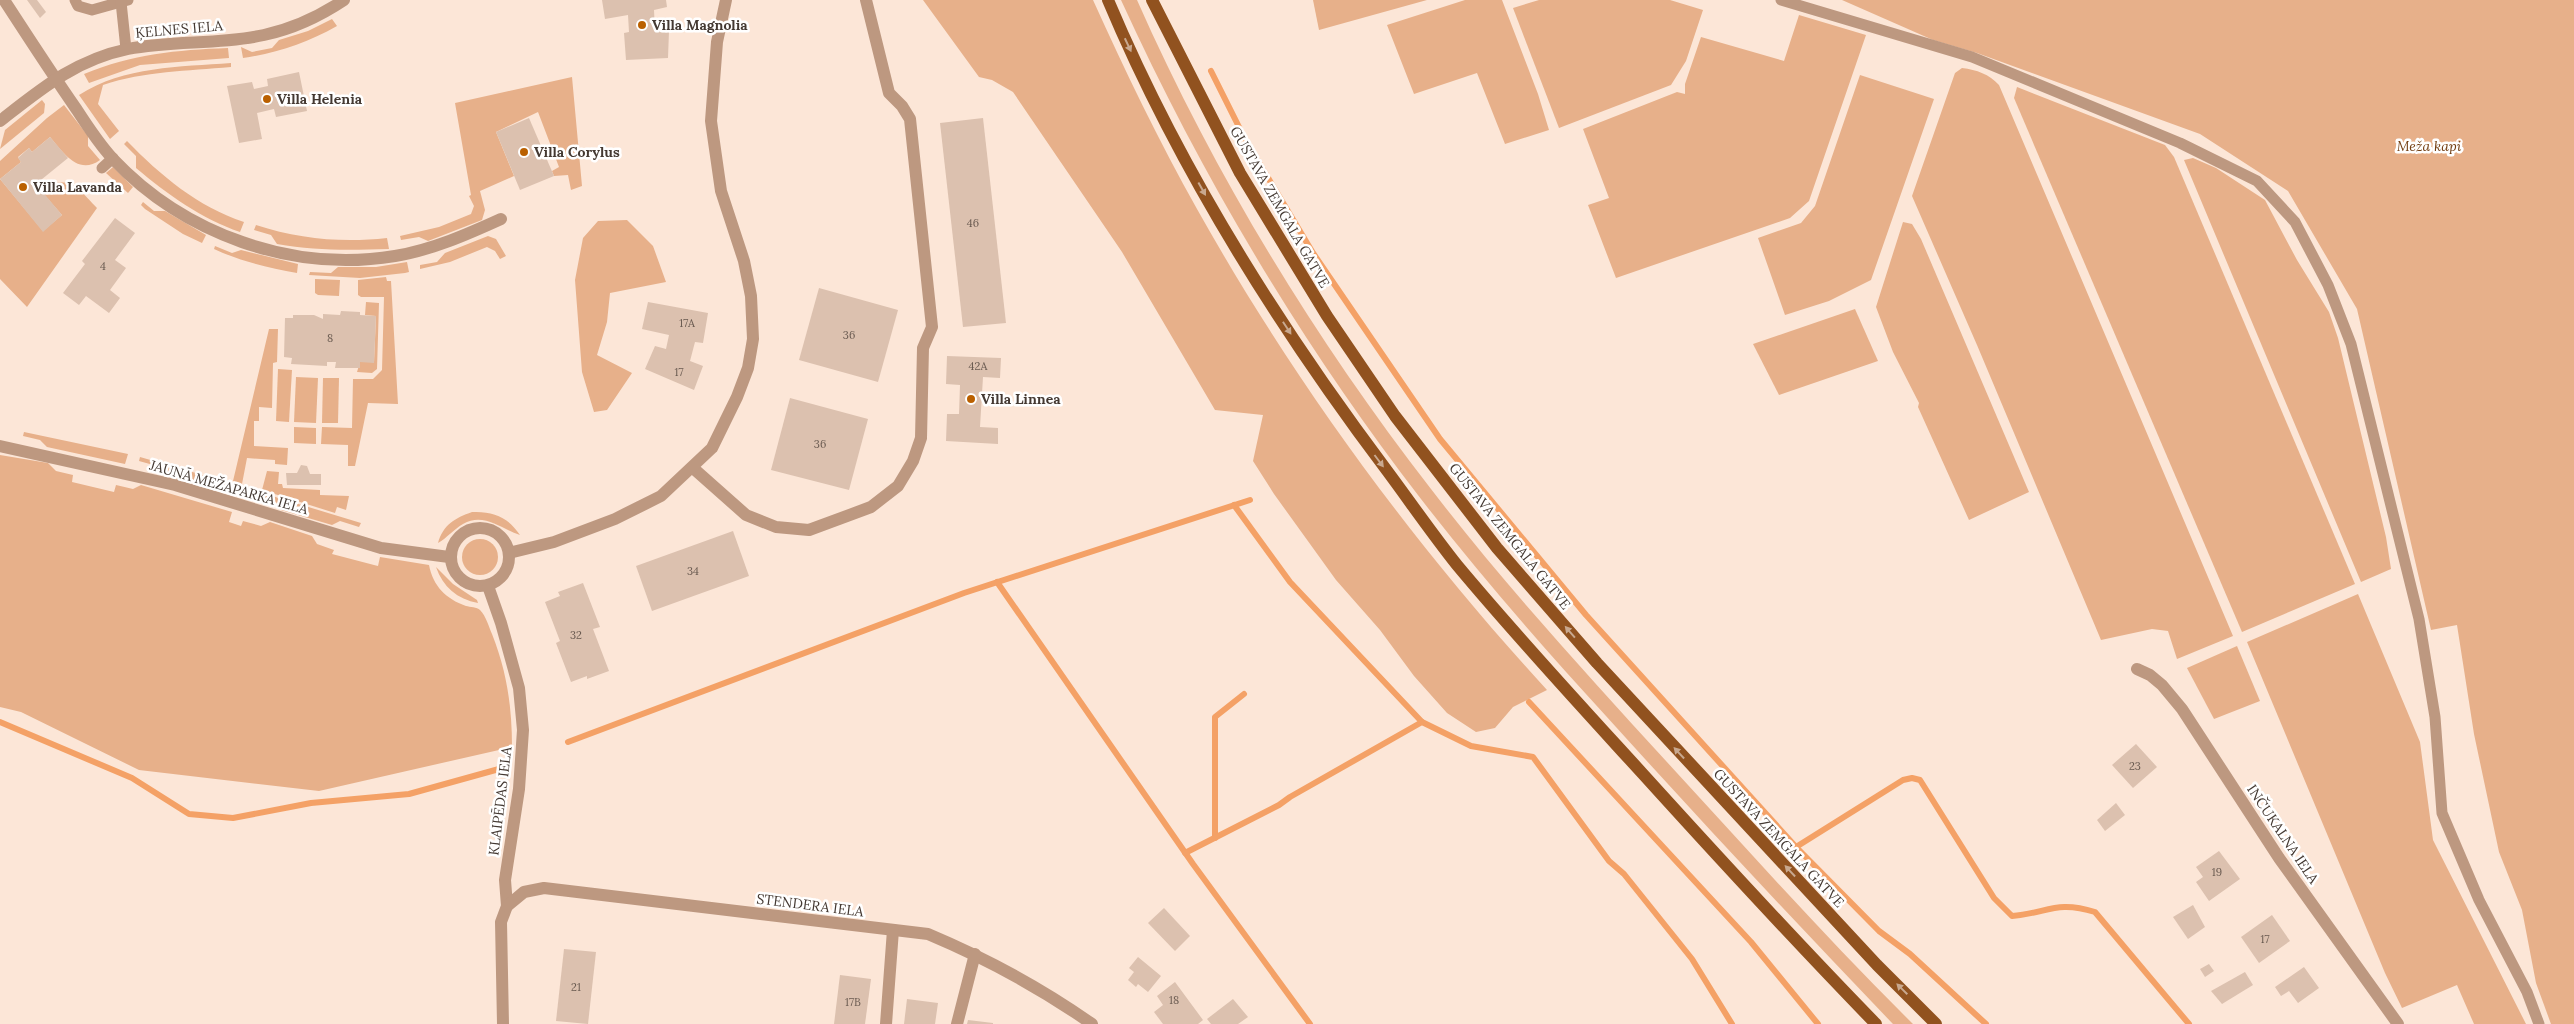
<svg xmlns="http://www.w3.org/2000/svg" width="2574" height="1024" font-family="Lora,serif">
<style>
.green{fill:#e7b08a}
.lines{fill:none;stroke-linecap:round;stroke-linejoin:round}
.stream{stroke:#f4a166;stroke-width:6}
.building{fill:#dcc1af}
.service{stroke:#bd9880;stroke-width:11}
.minor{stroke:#bd9880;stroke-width:12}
.primary{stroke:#91521f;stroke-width:12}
.oneway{fill:#c8a88f}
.poi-dot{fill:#ba6000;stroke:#fff;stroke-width:2}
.labels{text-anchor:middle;stroke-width:5;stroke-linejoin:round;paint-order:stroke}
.number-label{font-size:11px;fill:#6a5b51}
.poi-label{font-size:14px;font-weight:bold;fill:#443932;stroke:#fff;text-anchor:start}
.street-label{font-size:14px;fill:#443932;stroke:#fff}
.park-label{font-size:14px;font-style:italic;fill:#723d11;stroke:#fff}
</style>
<rect width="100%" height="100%" fill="#fce6d7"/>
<g class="green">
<path d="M923,0H1093C1125,71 1159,141 1197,209C1294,382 1413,544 1547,690L1513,707L1495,728L1476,732L1447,713L1414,676L1380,630L1336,580L1274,494L1253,461L1263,415L1215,410L1122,252L1013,92L992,80L979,77Z"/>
<path d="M1121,0H1137C1214,174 1314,338 1431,489C1507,588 1593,681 1677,773C1755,858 1831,943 1913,1024H1893C1796,923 1700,820 1606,716C1542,646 1479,574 1421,499C1302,345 1202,177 1121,0Z"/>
<path d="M1313,0H1427L1319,30Z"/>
<path d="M1465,0H1502L1538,94L1549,130L1505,144L1477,73L1414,94L1387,25Z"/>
<path d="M1539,0H1670L1703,10L1686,61L1671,85L1559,128L1513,8Z"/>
<path d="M1842,0H2574V1024H2551L2536,983L2522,910L2499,852L2474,734L2457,625L2431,630L2357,309L2288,191L2200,134L1977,53L1933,40Z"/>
<path d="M1799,15L1866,35L1809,201L1790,218L1616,278L1588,205L1609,198L1583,129L1677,92L1685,94V84L1701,37L1784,61Z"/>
<path d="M332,19L337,26C307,43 277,53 243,58L241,47L252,52L272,48L279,40L308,31Z"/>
<path d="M228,48L229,58L140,65L89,83L84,74C133,54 176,50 228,48Z"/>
<path d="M231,63V67C187,71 145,71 103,85L98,104L119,131L110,139L79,95C124,66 180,67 231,63Z"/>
<path d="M1962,68C1977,70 1989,74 1999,85L2233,636L2177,659L2168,631L2152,629L2101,640L1977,345L1912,196L1955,73Z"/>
<path d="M1860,75L1934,99L1871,280L1829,301L1785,315L1758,238L1801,223L1815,206Z"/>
<path d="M572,77L582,186L571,190L568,175L554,176L552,171L559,167L538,112L496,132L514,176L480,191L485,210L482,220L428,241L419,237L401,240L400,236L439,227L471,214L474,206L469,196L471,195L455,103Z"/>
<path d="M2017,87L2165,145L2174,157L2355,584L2242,632L2014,98Z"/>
<path d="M42,100L45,104L44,113L0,149L5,130Z"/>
<path d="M64,105L88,136V146L100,160C78,176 63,152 50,137L32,152L29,148L18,157L21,162L0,179L43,231L62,215L41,191C66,171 79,189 97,208L27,307L0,279V161L47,118Z"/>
<path d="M127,141C160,175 198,207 244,222L240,232C202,219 167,194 136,168V156L124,144Z"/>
<path d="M2193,158L2216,168L2265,200L2297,260L2329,312L2338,338L2386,537L2391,569L2361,582L2184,160Z"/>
<path d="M113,167L133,187L128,193L106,173Z"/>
<path d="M143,202L154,211H165L206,235L202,243L183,234L145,209L141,205Z"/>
<path d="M627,220L653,246L666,282L610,293L607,322L597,355L632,373L607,410L594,412L582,372L575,280L583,238L598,221Z"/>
<path d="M1903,222L1912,224L1921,239L2029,492L1969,520L1918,407L1919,403L1893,352L1876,307Z"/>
<path d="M256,225C299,239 342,243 387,238L389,249C350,250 315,251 277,244L271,235L254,230Z"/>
<path d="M488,236L496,239L506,256L500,259L495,251L487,247L450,262L420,269V265L437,262L445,253Z"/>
<path d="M215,246L232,253L241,250L298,264L297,273C268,268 240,261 214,249Z"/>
<path d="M407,262L409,272L405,273L360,278L309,275L310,272L331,273L338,267H376Z"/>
<path d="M386,277L387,281H391L398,404L368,403L355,466H348V445L321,444L322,427L352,428L353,379H373L382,370L384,297H361L358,295V280Z"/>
<path d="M315,279L340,280L339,296L318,295L315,293Z"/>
<path d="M366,302L379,303L377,369L372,373L357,372L360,362H374L376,316L365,315Z"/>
<path d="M1855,309L1878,361L1779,395L1753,344Z"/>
<path d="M269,329H278L277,362L273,363L272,408L259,407V421H254V446L288,448L287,465L275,464V460L247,458L242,484L233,481Z"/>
<path d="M278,369L292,370L289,422L276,421Z"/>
<path d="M296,377L318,378L316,423L294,422Z"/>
<path d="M323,378H339L338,423H322Z"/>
<path d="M294,427L316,428V444L294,443Z"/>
<path d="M24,432L128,454L125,464L47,447L40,440L23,436Z"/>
<path d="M0,455L48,463L56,471L73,475L72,482L114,492L116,485L133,489L141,485L232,512L229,522L241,526L243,521L261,526L270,522L312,536L317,544L334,550L332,554L374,565L378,566L380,557L429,565C433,586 446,599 466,606C470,607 477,607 480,610C486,616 489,627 492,634C507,672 512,707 512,747L319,791L139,770L21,712L0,707Z"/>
<path d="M140,457L248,488L245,498L162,475L157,466L139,461Z"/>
<path d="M267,471L279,472L278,484H282L283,488L320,490V495L349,496L346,510L337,507L335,513L262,490Z"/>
<path d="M259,492L361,523L359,527L340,521L332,525L281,510L276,502L259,495Z"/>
<path d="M472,512C493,511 508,517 520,535C501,529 484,512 463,524C454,529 447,538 438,543C443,525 455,518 472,512Z"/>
<circle cx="480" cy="557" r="18"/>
<path d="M436,567L453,584L477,600L478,603C457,599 443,587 436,567Z"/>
<path d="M2358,594L2420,742L2433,840L2526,1024H2474L2457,985L2402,1008L2385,973L2247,642Z"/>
<path d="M2237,646L2260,701L2214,719L2187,668Z"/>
</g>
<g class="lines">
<g class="stream">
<path d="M1211,71L1246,141L1313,253L1440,439L1586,615L1796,847L1879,931L1910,954L1986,1024"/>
<path d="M1234,505L1290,582L1422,722L1471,746L1533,757L1609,861L1624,874L1692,959L1732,1024"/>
<path d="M997,582L1193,864L1310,1024"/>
<path d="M1529,702L1751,942L1818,1024"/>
<path d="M0,722L132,778L189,814L233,818L311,803L409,794L499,769"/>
<path d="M568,742L964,593L1250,500"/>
<path d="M1215,838V717L1244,694"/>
<path d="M1796,847L1903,780L1912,778L1920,780L1994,898L2012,916C2048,913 2056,900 2095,912L2189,1024"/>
<path d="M1185,853L1279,805L1290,797L1422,722"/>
</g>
</g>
<g class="building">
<path d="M27,0H37L46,12L40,18Z"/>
<path d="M602,0H666L667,7L654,10L655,31H669L668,58L626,60L624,33L629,32L628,15L605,19Z"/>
<path d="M299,72L307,111L276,117L274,109L257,113L262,139L239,143L227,86L252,82L254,89L268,86L267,79Z"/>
<path d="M529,118L554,176L520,190L496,132Z"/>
<path d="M983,118L1006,323L963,327L940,123Z"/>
<path d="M50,137L68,158L36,184L62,215L43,232L0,179L21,162L18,158L29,148L32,152Z"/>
<path d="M115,218L135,233L115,260L126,268L110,290L120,298L109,313L86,296L79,305L63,293L85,264L82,261Z"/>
<path d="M819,288L898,310L878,382L799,360Z"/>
<path d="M648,302L708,313L703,343L695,342L690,361L703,366L694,390L645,369L655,346L666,349L669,335L642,329Z"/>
<path d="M341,311L360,312V315L376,316L374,363L360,362V368H335L336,362H327V366L291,364L292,358L284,357L285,318H293V315H314L323,319V314L340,315Z"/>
<path d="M947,356L1001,358L1000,378L983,377L980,427L998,428V444L946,441L947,414H959L960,385L946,384Z"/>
<path d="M790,398L868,419L849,490L771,470Z"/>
<path d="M301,465L307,466L310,474H321V485H287L286,473H297Z"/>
<path d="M733,531L749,576L652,611L636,566Z"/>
<path d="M583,583L600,627L593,629L609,671L587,679V676L571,682L556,643L560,641L545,602L560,596L558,592Z"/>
<path d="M2136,744L2157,767L2133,788L2112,765Z"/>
<path d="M2116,803L2125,815L2105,831L2097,820Z"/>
<path d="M2219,851L2240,879L2209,901L2196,882L2203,877L2196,867Z"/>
<path d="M2193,905L2205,927L2188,939L2173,917Z"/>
<path d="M1164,908L1190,936L1175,951L1148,923Z"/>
<path d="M2272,915L2290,941L2259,963L2241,937Z"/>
<path d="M564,949L596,952L588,1024L556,1021Z"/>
<path d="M1138,957L1161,976L1148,992L1138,984L1136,987L1128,980L1134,972L1129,968Z"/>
<path d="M2209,964L2214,971L2205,977L2200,969Z"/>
<path d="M2304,967L2319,988L2298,1003L2289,991L2281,996L2275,987Z"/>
<path d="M2245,972L2253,985L2222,1004L2211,991Z"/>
<path d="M840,975L871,979L865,1024H834Z"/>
<path d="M1175,982L1203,1020L1198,1024H1163L1154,1012L1163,1005L1157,996Z"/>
<path d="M907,999L938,1003L935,1024H904Z"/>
<path d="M1233,999L1248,1017L1238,1024H1211L1207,1019Z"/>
<path d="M968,1020L993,1023V1024H967Z"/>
</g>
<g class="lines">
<g class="service">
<path d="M75,0L78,6L92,10L128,0"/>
<path d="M1781,0L1972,57L2180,143L2257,181L2295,222L2328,285L2351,344L2419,619L2435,717L2442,813L2479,900L2527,992L2539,1024"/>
<path d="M121,2L126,49"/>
<path d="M102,168L113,158"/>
</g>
<g class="minor">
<path d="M4,0C28,37 52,74 77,110C88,127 99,144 113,159C184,234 292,273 395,256C432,250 468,234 501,219"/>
<path d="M0,121C41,89 75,60 128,49C173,40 219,45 264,35C292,29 320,16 344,0"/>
<path d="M0,446L175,485L381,548L449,557"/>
<path d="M693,468L746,515L776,527L809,530L871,507L898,486L913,461L921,438L923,348L932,327L910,119L902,106L889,93L866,0"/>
<circle cx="480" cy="557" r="29"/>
<path d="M509,553L554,542L615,519L661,496L712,448L737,397L748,368L753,339L751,296L744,261L721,191L711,121L717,42L726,0"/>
<path d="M488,586L501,623L519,688L523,730L519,789L505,880L507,906L501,922L503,1024"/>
<path d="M2137,669L2150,675L2162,685L2182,709L2279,858L2398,1024"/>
<path d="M507,906L524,892L544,888L928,934C985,958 1041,988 1092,1024"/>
<path d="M886,1024L893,930"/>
<path d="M957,1024L975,954"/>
</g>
<g class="primary">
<path d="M1108,0C1179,169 1278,326 1388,472C1411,503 1433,535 1457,565C1517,637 1580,705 1642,773C1719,858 1796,942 1876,1024"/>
<path d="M1152,0L1240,173L1327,316L1395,416L1497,548L1597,663L1877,965L1936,1024"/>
</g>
</g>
<defs><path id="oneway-solid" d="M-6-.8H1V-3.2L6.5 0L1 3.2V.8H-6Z" transform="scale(1.25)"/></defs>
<g class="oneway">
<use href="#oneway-solid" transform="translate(1128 45) rotate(65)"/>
<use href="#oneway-solid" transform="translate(1202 189) rotate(61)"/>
<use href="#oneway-solid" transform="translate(1287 328) rotate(57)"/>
<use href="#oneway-solid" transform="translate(1379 461) rotate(53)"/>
<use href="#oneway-solid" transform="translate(1570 632) rotate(-131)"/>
<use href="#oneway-solid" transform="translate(1679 753) rotate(-133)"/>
<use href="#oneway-solid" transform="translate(1790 871) rotate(-133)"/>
<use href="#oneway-solid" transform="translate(1902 989) rotate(-135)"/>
</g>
<g class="poi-dot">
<circle cx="642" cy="25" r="5"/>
<circle cx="267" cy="99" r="5"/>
<circle cx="524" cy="152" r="5"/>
<circle cx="23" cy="187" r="5"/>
<circle cx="971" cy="399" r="5"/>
</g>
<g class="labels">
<g class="number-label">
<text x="973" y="227">46</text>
<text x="103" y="270">4</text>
<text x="687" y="327">17A</text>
<text x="849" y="339">36</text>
<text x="330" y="342">8</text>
<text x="978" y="370">42A</text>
<text x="679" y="376">17</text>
<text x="820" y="448">36</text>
<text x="693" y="575">34</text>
<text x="576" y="639">32</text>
<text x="2135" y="770">23</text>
<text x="2217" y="876">19</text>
<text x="2265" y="943">17</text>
<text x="576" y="991">21</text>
<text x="1174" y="1004">18</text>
<text x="853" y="1006">17B</text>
</g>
<g class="poi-label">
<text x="652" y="30">Villa Magnolia</text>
<text x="277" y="104">Villa Helenia</text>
<text x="534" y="157">Villa Corylus</text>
<text x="33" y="192">Villa Lavanda</text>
<text x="981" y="404">Villa Linnea</text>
</g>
<g class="street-label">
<text transform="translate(179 29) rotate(-5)" y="5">ĶELNES IELA</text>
<text transform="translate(1280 207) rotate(60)" y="5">GUSTAVA ZEMGALA GATVE</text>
<text transform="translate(229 487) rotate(16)" y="5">JAUNĀ MEŽAPARKA IELA</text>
<text transform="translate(1510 536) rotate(51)" y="5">GUSTAVA ZEMGALA GATVE</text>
<text transform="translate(500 801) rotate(-83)" y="5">KLAIPĒDAS IELA</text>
<text transform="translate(2283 834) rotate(56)" y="5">INČUKALNA IELA</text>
<text transform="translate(1779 838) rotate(47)" y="5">GUSTAVA ZEMGALA GATVE</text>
<text transform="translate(810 905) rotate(7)" y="5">STENDERA IELA</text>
</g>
<g class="park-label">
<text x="2429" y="151">Meža kapi</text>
</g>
</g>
</svg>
